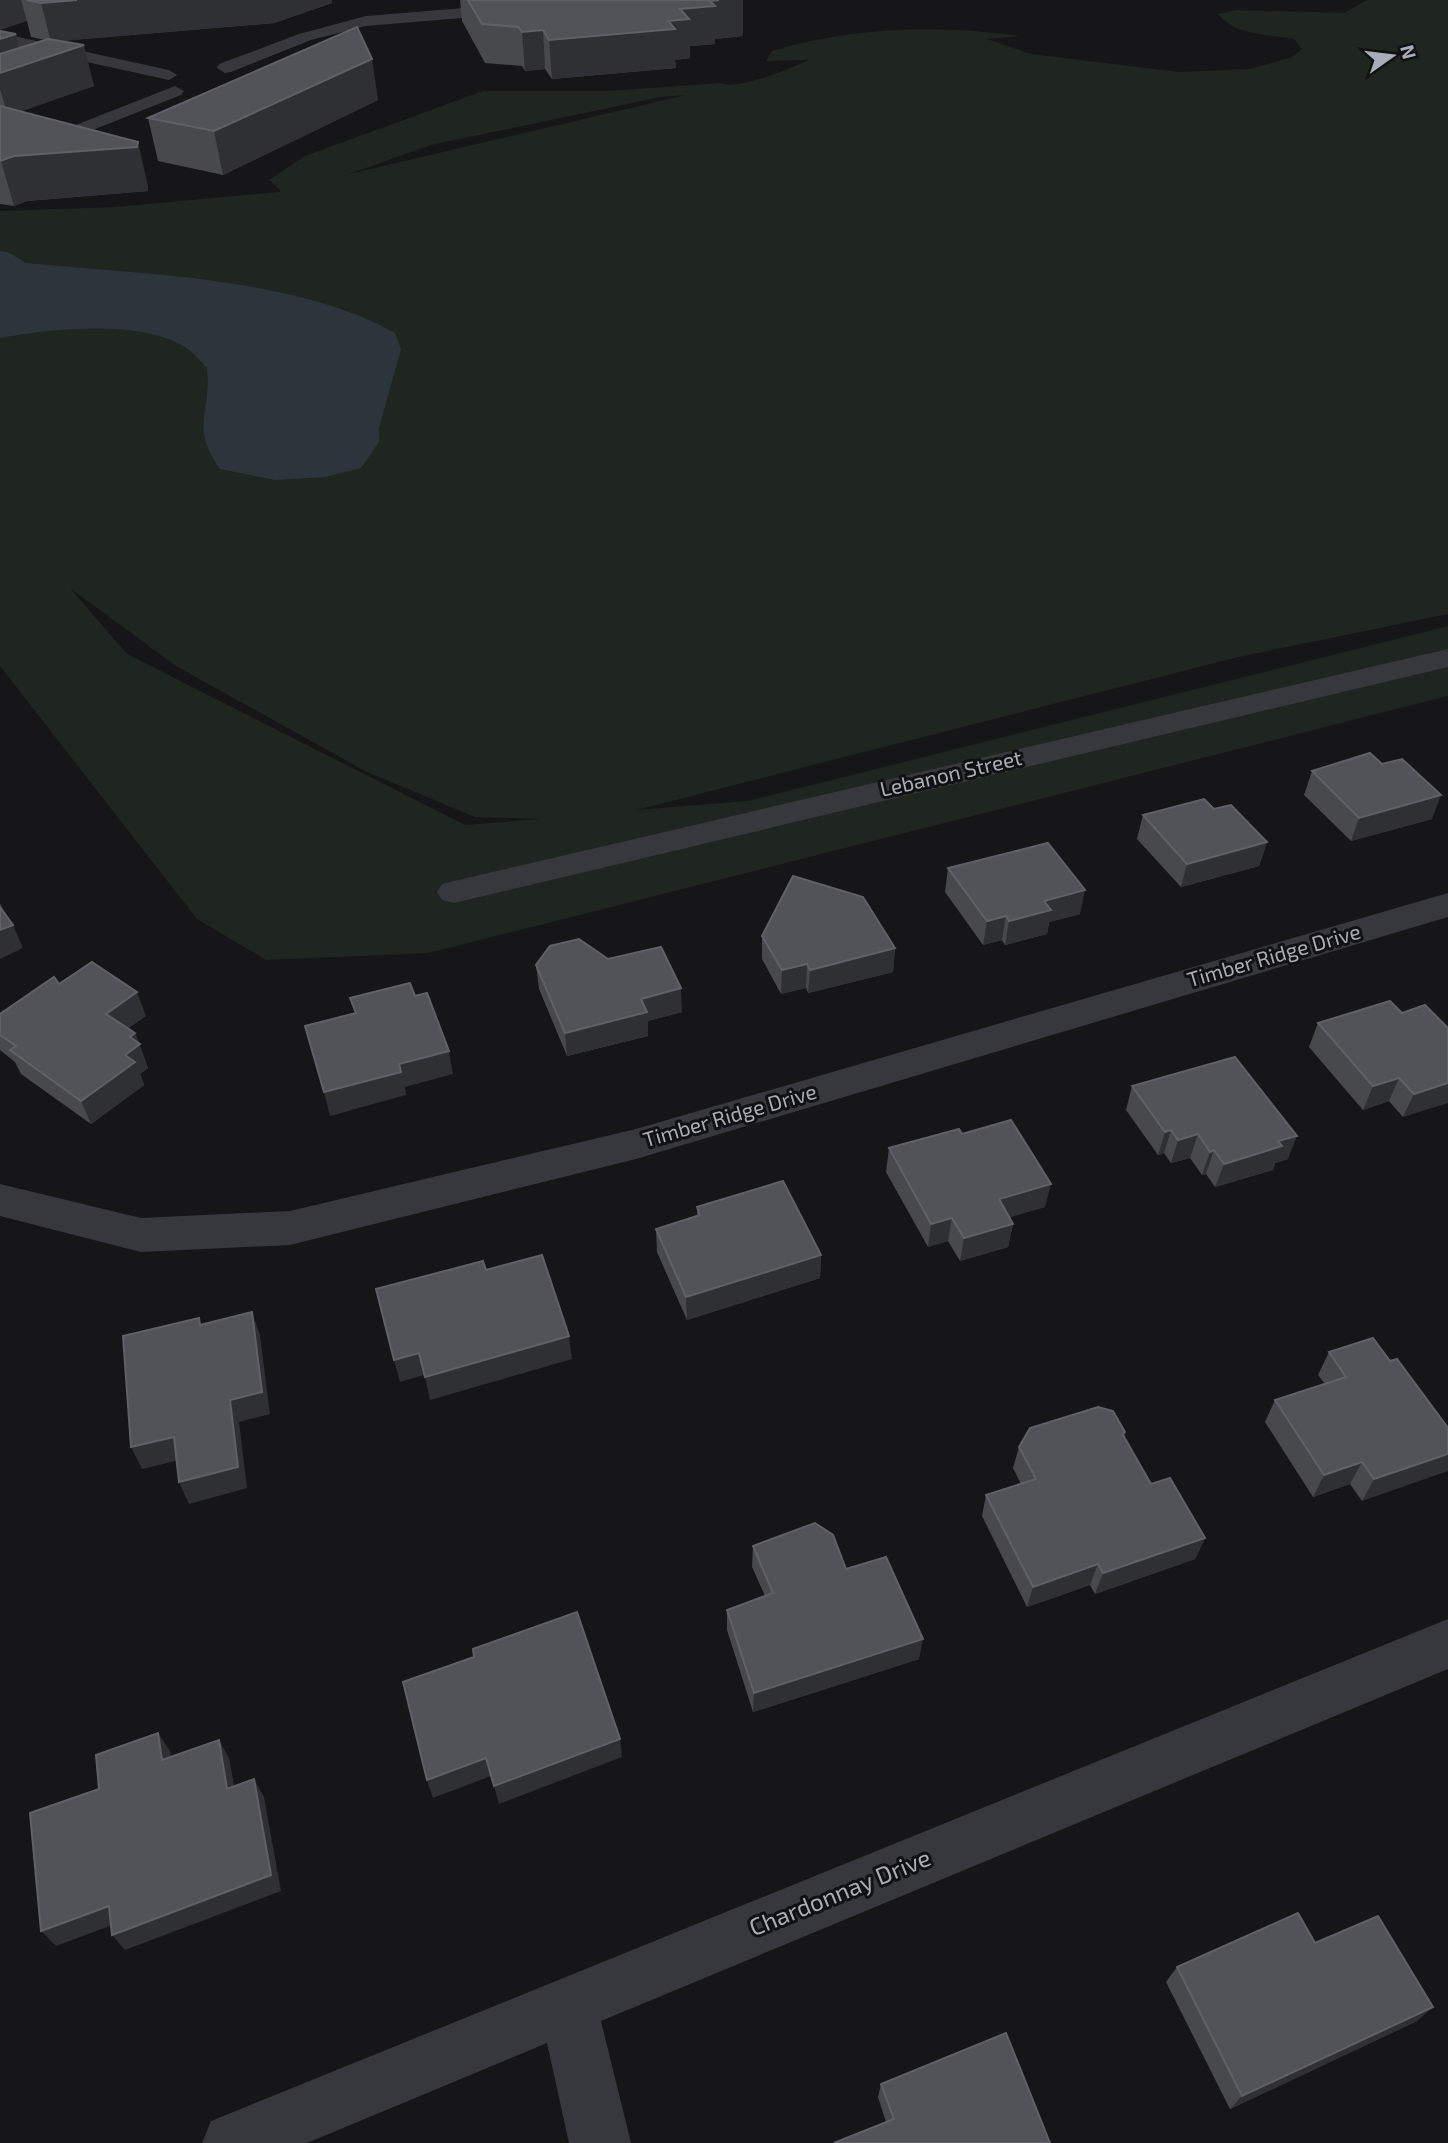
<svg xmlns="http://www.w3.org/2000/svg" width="1448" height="2143" font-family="'Exo 2',sans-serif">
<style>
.green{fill:#1e261f;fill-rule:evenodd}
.water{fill:#2c353c}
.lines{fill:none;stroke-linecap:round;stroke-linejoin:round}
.minor{fill:#37383d;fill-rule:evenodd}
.wall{fill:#47494d}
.shaded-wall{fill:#2f3033}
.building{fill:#525359;stroke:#5f6168;stroke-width:2}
.labels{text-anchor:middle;stroke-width:6;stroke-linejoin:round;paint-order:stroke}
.street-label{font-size:21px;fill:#a8adb8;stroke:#111113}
.near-street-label{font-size:24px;fill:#a8adb8;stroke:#111113}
</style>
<rect width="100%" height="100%" fill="#161618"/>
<path class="green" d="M1367,0H1448V614L1234,658L636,810L747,801L1448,626V696L429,953L266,960L197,919L0,666V211L116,207L279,192L281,191L269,180L305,156L483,91H608L720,83C736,91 792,68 809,60L766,61L772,51C851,27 938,24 1020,36L987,39L1031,54L1179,72L1251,69L1292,57L1302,49L1294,39C1269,35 1235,35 1218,14L1236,10L1344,13ZM686,95L349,174L431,145L661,97ZM70,588L176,666L367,772L475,817L540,819L465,825L127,654Z"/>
<path class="water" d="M0,251L8,252L26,263C137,274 298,277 395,333L401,349L379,428V442L361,468L325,477L275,480L220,469C189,425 212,415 207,368C201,362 195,354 188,349C144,318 50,329 0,338Z"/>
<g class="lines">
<g class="minor">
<path d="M564,0H627L619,5L366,26L311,40L231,72L225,73L217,68L219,64L299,34L366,16Z"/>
<path d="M0,33L169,70L177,75L169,80L0,43Z"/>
<path d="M175,86L184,91L181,95L65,141L0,127V117L63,130Z"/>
<path d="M1448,649V667L454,903L442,900L437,892L442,884L454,881Z"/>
<path d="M1448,893V917L636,1159L290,1245L141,1252L0,1216V1184L141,1218L290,1211L636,1129Z"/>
<path d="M1448,1619V1669L601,2021L631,2143H569L547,2043L307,2143H202L211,2121Z"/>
</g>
</g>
<g class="wall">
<path d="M0,0H332V3L274,23L59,41L94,86L21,111L148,186V191L27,201L14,206L0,204V31L16,34L20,48L45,40L31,37L27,21Z"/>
<path d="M460,0H743V36L715,39V44L690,46V58L675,60L676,68L552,79L545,69L525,71L522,66L485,63L462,21Z"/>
<path d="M378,100L223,175L158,161L148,118Z"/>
<path d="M1312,771L1432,819L1351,841L1304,795Z"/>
<path d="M1214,809L1267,842L1259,866L1181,887L1137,839L1143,815Z"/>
<path d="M948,868L1080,914L1049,922L1047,934L1005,945L1002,940L983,945L945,892Z"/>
<path d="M762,936L895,948L893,972L808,993L806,988L781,994L762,959Z"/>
<path d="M608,959L682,1012L648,1021V1036L567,1056L539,989L536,965Z"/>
<path d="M59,984L146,1016L128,1028L135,1033L148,1068L140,1074L144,1085L91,1124L21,1074L15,1062L0,1050V1014Z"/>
<path d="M1402,1013L1448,1028L1403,1117L1389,1101L1363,1110L1309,1047L1318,1023Z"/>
<path d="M1132,1086L1288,1159L1275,1163L1273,1170L1215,1187L1206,1174L1202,1175L1190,1158L1171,1163L1164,1153L1158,1155L1126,1110Z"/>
<path d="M962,1134L1045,1207L1009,1217L1013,1224L1008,1247L960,1261L948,1241L928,1247L886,1172L889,1148Z"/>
<path d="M697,1207L821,1255L820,1278L687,1320L657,1252L656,1229L697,1216Z"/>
<path d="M1329,1352L1390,1361L1448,1428L1362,1501L1350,1484L1313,1497L1265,1422L1275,1400L1325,1384L1318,1375Z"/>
<path d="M1123,1436L1151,1484L1205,1538L1195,1559L1095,1594L1090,1585L1027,1607L982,1516L986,1495L1021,1484L1013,1468L1019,1447Z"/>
<path d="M753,1546L846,1569L919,1659L753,1712L727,1630V1610L765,1596L752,1567Z"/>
<path d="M1315,1943L1417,2021L1230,2109L1166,1982L1177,1967Z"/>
<path d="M881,2084L1050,2143L886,2122L878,2097Z"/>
</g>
<g class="shaded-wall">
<path d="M0,0H21L27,21L0,30Z"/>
<path d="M27,0H332V3L274,23L51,42L41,3Z"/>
<path d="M719,0H743V36L715,39V44L690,46V58L675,60L676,68L552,79L549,40L668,21L680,9L710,1Z"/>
<path d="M543,30L545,69L525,71L522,32Z"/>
<path d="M16,34L24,65L84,45L94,86L8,116L0,89V39Z"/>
<path d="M372,59L378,100L223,175L214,131Z"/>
<path d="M138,142L148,186V191L27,201L14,206L1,161L14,156Z"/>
<path d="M1441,795L1432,819L1351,841L1359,818Z"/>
<path d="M1267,842L1259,866L1181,887L1187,864Z"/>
<path d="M1085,890L1080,914L1049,922L1047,934L1005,945L1009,921L1044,901Z"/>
<path d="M0,904H1L10,926L13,925L23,948L0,959Z"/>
<path d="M1006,916L1002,940L983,945L987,921Z"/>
<path d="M895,948L893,972L808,993L810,970Z"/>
<path d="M807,964L806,988L781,994L782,970Z"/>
<path d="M681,988L682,1012L648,1021V1036L567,1056L565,1033L641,999Z"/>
<path d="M137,992L146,1016L115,1037L106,1014Z"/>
<path d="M135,1033L148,1068L140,1074L144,1085L91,1124L81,1101L125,1055L130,1037Z"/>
<path d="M449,1051L453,1074L405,1087L406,1095L330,1116L324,1092L399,1064Z"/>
<path d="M1399,1078L1389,1101L1363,1110L1373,1086Z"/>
<path d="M1448,1083V1103L1403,1117L1414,1094Z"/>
<path d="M1171,1130L1164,1153L1158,1155L1165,1132Z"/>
<path d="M1198,1134L1190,1158L1171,1163L1178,1140Z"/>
<path d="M1297,1136L1288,1159L1275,1163L1273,1170L1215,1187L1224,1164L1278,1141Z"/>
<path d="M1214,1150L1206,1174L1202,1175L1210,1152Z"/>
<path d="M1051,1184L1045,1207L994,1222L999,1199Z"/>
<path d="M952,1218L948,1241L928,1247L931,1224Z"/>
<path d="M1013,1224L1008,1247L960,1261L964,1238Z"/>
<path d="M821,1255L820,1278L687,1320L686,1297Z"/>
<path d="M252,1312L260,1335L270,1414L239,1422L247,1488L189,1504L179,1482L230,1400Z"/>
<path d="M569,1336L572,1359L430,1400L425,1377Z"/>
<path d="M419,1353L424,1375L400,1382L394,1360Z"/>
<path d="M174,1437L184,1459L142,1469L131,1447Z"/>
<path d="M1448,1454V1471L1362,1501L1374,1479Z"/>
<path d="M1362,1462L1350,1484L1313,1497L1324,1475Z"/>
<path d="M1205,1538L1195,1559L1095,1594L1103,1573Z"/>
<path d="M1098,1564L1090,1585L1027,1607L1033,1587Z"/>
<path d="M923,1639L919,1659L753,1712L754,1693Z"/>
<path d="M158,1733L170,1751L174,1778L162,1760Z"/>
<path d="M620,1739L622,1757L499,1804L494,1786Z"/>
<path d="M219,1740L229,1758L238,1806L227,1789Z"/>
<path d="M486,1758L491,1776L433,1798L427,1780Z"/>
<path d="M254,1779L264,1797L281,1891L125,1950L112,1935Z"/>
<path d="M109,1906L123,1921L56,1946L41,1931Z"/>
<path d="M1433,2007L1417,2021L1230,2109L1242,2096Z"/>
</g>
<g class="building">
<path d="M27,0H77L41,3Z"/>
<path d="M468,0H719L710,1L715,6L680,9L689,19L668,21L675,29L549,40L543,30L522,32L518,27L482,24Z"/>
<path d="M357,27L372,59L214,131L148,118Z"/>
<path d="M0,31L16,34L0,39Z"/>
<path d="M48,39L84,45L0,73V54Z"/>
<path d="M0,106L138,142L137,147L14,156L0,161Z"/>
<path d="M1370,753L1382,764L1402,759L1441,795L1359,818L1312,771Z"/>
<path d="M1204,799L1214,809L1231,805L1267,842L1187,864L1143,815Z"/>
<path d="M1048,843L1085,890L1044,901L1051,910L1009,921L1006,916L987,921L948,868Z"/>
<path d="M793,876L863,897L895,948L810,970L807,964L782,970L762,936Z"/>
<path d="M0,907L13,925L0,930Z"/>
<path d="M579,939L608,959L661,947L681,988L641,999L647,1012L565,1033L536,965L550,946Z"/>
<path d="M92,962L137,992L106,1014L135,1033L130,1037L140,1044L125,1055L135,1062L81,1101L10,1050L16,1046L0,1035V1014L54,977L59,984Z"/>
<path d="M410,983L415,996L427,993L449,1051L399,1064L401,1072L324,1092L305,1026L356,1013L350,998Z"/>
<path d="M1390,1001L1402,1013L1425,1005L1448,1028V1083L1414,1094L1399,1078L1373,1086L1318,1023Z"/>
<path d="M1235,1057L1297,1136L1278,1141L1282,1146L1224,1164L1214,1150L1210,1152L1198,1134L1178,1140L1171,1130L1165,1132L1132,1086Z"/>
<path d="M1011,1120L1051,1184L999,1199L1013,1224L964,1238L952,1218L931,1224L889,1148L959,1129L962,1134Z"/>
<path d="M783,1181L821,1255L686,1297L656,1229L700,1215L697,1207Z"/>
<path d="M542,1255L569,1336L425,1377L419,1353L394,1360L376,1289L483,1261L486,1270Z"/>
<path d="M252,1312L262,1392L230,1400L238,1467L179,1482L174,1437L131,1447L123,1336L199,1318L200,1325Z"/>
<path d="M1373,1338L1390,1361L1397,1359L1448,1428V1454L1374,1479L1362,1462L1324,1475L1275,1400L1346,1377L1329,1352Z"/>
<path d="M1098,1407L1113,1411L1125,1432L1123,1435L1151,1484L1170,1478L1205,1538L1103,1573L1098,1564L1033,1587L986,1495L1036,1479L1019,1447L1030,1428Z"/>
<path d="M815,1523L833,1535L846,1569L886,1557L923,1639L754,1693L727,1610L773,1593L753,1546Z"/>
<path d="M577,1612L620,1739L494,1786L486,1758L427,1780L403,1682L474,1657L473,1649Z"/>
<path d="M158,1733L162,1760L219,1740L227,1789L254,1779L271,1875L112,1935L109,1906L41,1931L30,1813L99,1789L96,1755Z"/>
<path d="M1298,1913L1315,1943L1378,1916L1433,2007L1242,2096L1177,1967Z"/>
<path d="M1006,2033L1050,2143H834L894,2119L881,2084Z"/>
</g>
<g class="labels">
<g class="street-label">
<text transform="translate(951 774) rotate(-13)" y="7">Lebanon Street</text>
<text transform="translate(1274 956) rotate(-16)" y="7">Timber Ridge Drive</text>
<text transform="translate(730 1116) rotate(-16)" y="7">Timber Ridge Drive</text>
</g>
<g class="near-street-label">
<text transform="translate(840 1893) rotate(-22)" y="8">Chardonnay Drive</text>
</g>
</g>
<g transform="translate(1392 56) rotate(76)" stroke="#111113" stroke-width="5" paint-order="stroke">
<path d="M0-5L12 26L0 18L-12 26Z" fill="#a8adb8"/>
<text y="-10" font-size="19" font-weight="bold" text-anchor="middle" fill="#a8adb8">N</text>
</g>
</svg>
